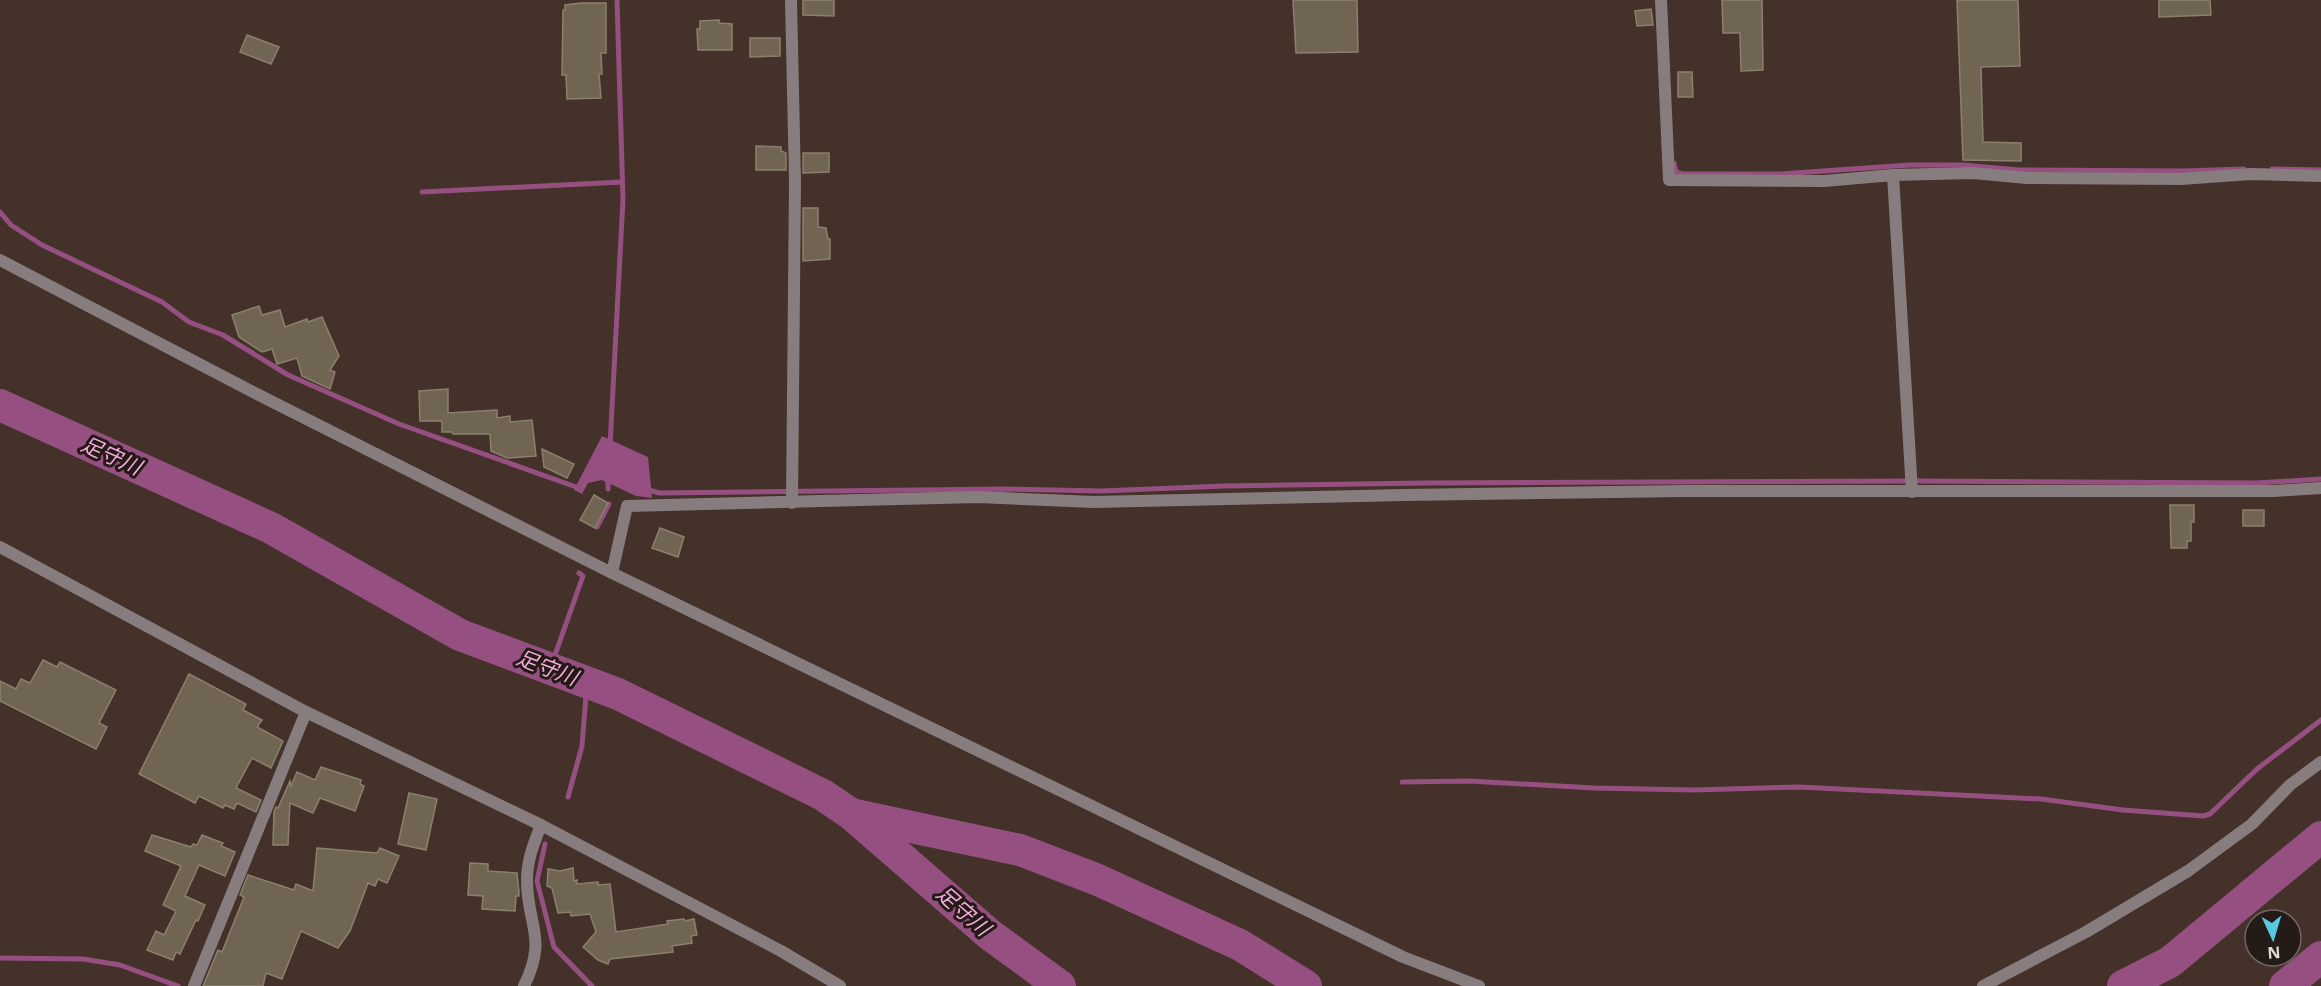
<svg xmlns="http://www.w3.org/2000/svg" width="2321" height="986" font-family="'Open Sans','Noto Sans JP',sans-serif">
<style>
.water{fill:#955081}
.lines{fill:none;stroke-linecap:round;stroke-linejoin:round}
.stream{stroke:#955081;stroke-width:5}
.river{stroke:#955081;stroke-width:32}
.building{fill:#706553;stroke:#8b806d;stroke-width:1.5}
.street{stroke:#887d7e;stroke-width:12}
.labels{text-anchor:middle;stroke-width:6;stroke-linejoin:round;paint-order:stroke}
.water-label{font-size:21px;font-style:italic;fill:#f8aadf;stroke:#241b17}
</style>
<rect width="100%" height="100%" fill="#443129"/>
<path class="water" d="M602,436L648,457L652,498L636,496L602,480L588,483L582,494L574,490Z"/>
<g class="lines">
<g class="stream">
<path d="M1674,163L1676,172L1683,174H1780L1909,165H1963L2019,170L2183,171L2244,169"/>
<path d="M2272,169L2321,170"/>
<path d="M422,192L622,182"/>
<path d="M0,212L11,225L42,245L162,302L189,322L223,335L288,375L399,424L579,488"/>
<path d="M610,446L623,199L617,0"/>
<path d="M608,489V476"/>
<path d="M646,489L659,493L1003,489L1101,491L1224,486L1426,483L1918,481L2257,483L2321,479"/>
<path d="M597,527L609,504"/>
<path d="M550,669L583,576L579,573"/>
<path d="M1402,782L1469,781L1594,788L1694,790L1799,787L2041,799L2123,810L2203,816L2210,814L2257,769L2321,720"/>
<path d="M568,797L582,746L587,683"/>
<path d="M545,844L537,881L554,947L592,986"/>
<path d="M0,958L83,959L120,965L178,986"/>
</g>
<g class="river">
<path d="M0,405L271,528L460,635L618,694L823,795L851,814L989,934L1060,986"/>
<path d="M855,815L1020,850L1098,880L1240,945L1306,986"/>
<path d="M2123,986L2170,962L2321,837"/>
<path d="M2285,986L2321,957"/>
</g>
</g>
<g class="building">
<path d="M803,0H834V16L803,15Z"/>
<path d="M1293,0H1357L1358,52L1296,53Z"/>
<path d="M1722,0H1762L1763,70L1741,71L1740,33H1723Z"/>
<path d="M1957,0H2018L2020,66L1981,67L1983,142L2021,143V161L1963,160Z"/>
<path d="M2159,0H2210L2211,15L2159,17Z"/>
<path d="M581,3H606V53H601L602,74H599L601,98L567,99L566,75H562L563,10H565V5Z"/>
<path d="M1651,9L1653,25L1637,26L1635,11Z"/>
<path d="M719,20V23L732,24V50H698L697,29H700V21Z"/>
<path d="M247,35L279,47L271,64L240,52Z"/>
<path d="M750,38H780V56L750,57Z"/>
<path d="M1678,72H1692L1693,97H1678Z"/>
<path d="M756,146L781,147V151L786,153V170H756Z"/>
<path d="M803,153H829V172L803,173Z"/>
<path d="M803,208H818V227L826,228L828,239H830V259L803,261Z"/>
<path d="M259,306L262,315L280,310L285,327L307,319L308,322L322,317L339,356L330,370L335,372L330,389L302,376L297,358L277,364L272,349L262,352L239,337L232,315Z"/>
<path d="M448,389V413L497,410V418L510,416V422L532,420L536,456L507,458L491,451L490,434H453L452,432H442V421H420L419,391Z"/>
<path d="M542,449L574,464L567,478L544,467Z"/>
<path d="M594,495L608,503L595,528L580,520Z"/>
<path d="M2170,505H2194V522H2191V541H2187V548H2171Z"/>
<rect x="2243" y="510" width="21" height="16"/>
<path d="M660,528L684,537L678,557L652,548Z"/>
<path d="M43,660L57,667L60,662L116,690L99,723L107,727L96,749L0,701V681L16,689L21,679L30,683Z"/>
<path d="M189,674L246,704L243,710L262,720L257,727L283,741L271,768L252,758L236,788L261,800L256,812L237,803L234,809L225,805L223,808L199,796L195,803L139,774Z"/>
<path d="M321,767L361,780L360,784L364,786L355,811L320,798L313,813L290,803L288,845H273L274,812L276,807L278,808L290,781L291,786L297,772L315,780Z"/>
<path d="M409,793L437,799L426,850L398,844Z"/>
<path d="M152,835L191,847L193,844L197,845L202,835L223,843L221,846L235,852L225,876L199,865L185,896L205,905L198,921L196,920L180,954L176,952L173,960L147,950L156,931L164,935L176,911L163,905L181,866L145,851Z"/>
<path d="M317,848L377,853L380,848L399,856L387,883L378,879L375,886L368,883L350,931L338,948L301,931L282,979L266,973L263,986H203L218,950L222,952L244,897L240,895L248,875L294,890L296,884L313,891Z"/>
<path d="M470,863L488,864V871L517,873L519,892V896H516L515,911L482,909L483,896L468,895Z"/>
<path d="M573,868L574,881L577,880V884L598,882V885L610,884L616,932L668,924L667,921L684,919L685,921L694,919L697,935L691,936L692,943L672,946L673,952L610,959L608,964L598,960L583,947L596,932L590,914L571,916L570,912L558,913L552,888L547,886L548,869L560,871Z"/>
</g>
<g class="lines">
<g class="street">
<path d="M791,0L795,182L792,503"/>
<path d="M1661,0L1669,180L1824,181L1893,175L1912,492"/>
<path d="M1893,175L1973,173L2027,178L2181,179L2251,174L2321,176"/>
<path d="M0,260L253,392L612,573L1403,957L1479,986"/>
<path d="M0,547L306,712L541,825L781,951L840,986"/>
<path d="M612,573L627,506L978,497L1094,502L1404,495L1685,491H2274L2321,488"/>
<path d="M194,986L306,712"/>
<path d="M524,986C548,937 527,926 527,880C527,860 534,843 541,825"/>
<path d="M1983,986L2086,932L2188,871L2252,824L2290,785L2321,762"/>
</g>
</g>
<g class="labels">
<g class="water-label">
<text transform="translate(111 456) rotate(24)" y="7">足守川</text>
<text transform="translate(547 668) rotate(21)" y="7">足守川</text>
<text transform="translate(963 911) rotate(41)" y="7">足守川</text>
</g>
</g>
<g transform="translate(2273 938) rotate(176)"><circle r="28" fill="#241b17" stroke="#726763" stroke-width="1.5"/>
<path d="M0-4.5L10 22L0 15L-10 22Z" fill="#57c9e3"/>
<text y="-9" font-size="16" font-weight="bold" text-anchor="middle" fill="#e6dad5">N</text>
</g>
</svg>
